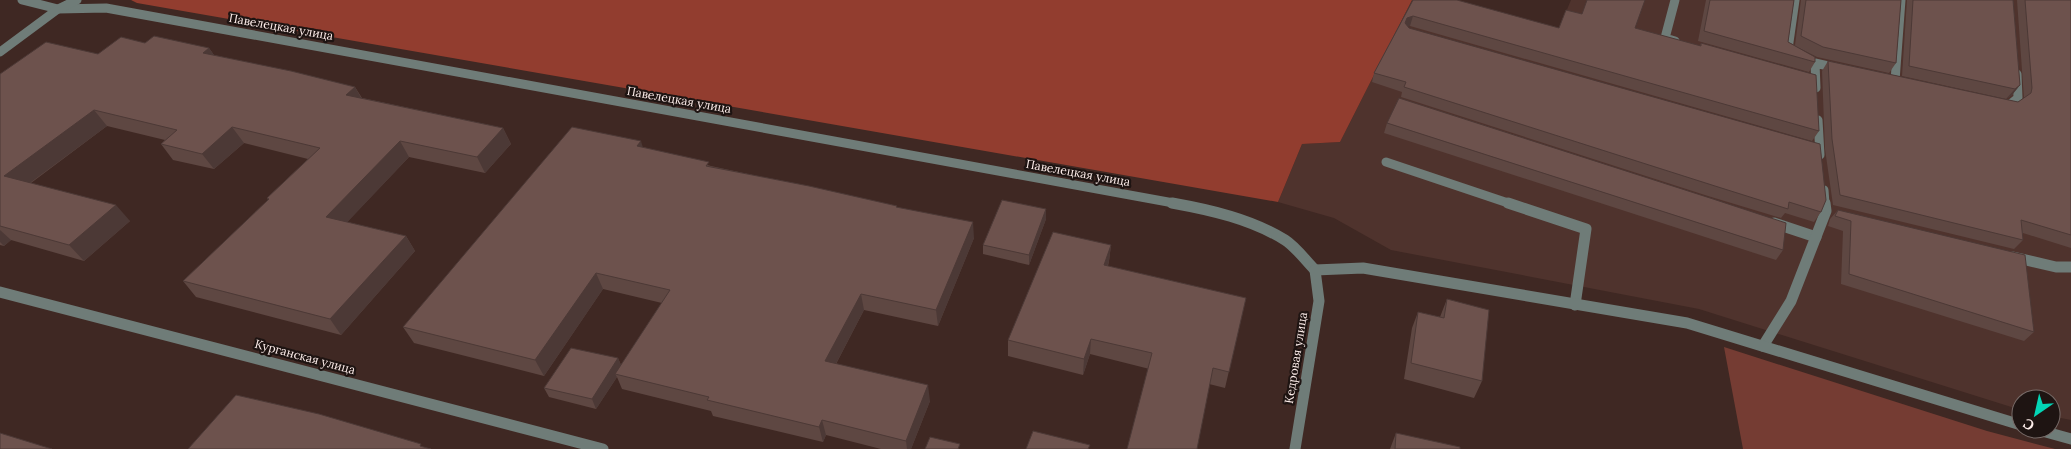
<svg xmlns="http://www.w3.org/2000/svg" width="2071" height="449" font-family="Lora,serif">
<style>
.built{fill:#4f332d}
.green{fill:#753c33}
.forest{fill:#923d2f}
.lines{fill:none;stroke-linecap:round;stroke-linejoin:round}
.service-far1{stroke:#6f7c78;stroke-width:9}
.service{stroke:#6f7c78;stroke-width:11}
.minor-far1{stroke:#6f7c78;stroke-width:9}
.minor{stroke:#6f7c78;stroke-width:11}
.wall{fill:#5e4742}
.shaded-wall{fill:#4c3936}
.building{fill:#6d524d;stroke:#4c3936}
.labels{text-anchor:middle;stroke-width:4.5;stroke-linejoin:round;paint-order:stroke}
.street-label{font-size:12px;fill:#fdedea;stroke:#1e1412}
</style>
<rect width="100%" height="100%" fill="#3f2823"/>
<path class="built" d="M1412,0H1419L1555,38L1571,0H2071V420L2051,416V399H2021V410L1699,309L1391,250L1334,218L1278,202L1302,144L1340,142Z"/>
<path class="green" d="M1724,347L1987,431L2055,449H1743Z"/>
<path class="forest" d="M131,0H1412L1340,142L1302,144L1278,202L137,3Z"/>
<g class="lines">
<g class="service-far1">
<path d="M1675,0L1665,38L1675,41"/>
<path d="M1794,52L1788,49L1795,0"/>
<path d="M1895,81L1901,0"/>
<path d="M1816,88L1815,63L1837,68"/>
<path d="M2005,106H2008L2018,98L2017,74"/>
<path d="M1818,120L1820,155"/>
<path d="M1386,162L1511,204"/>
<path d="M1824,190L1825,204"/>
</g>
<g class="service">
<path d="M1508,203L1586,229L1575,305"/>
<path d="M1774,223L1816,237"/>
<path d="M2013,257L2056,267H2071"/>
<path d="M1763,346L1791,301L1826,211L1825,203"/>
</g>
<g class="minor-far1">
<path d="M22,0L58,9L106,8L1179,204"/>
<path d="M0,52L58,9L77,0"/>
</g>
<g class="minor">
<path d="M1172,203C1211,210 1251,219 1285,240C1296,247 1306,261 1315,270"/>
<path d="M1315,270L1363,268L1687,323L2021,425"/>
<path d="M0,292L603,449"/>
<path d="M2035,429L2071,439"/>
<path d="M1295,449L1319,301L1315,270"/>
</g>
</g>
<g class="wall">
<path d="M1413,0L1559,28L1566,10L1700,46L1701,43L1819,131L1812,141L1410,26H1408L1409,28L1821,212L1814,222L1785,213L1781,218L1708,196L1401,97L1402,92L1372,82L1374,73Z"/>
<path d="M1706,0H1794L1788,42L1795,45L1801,0H1901L1896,63L1889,73L1817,57L1797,47L1815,62L1809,72L1698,41Z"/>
<path d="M1907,0H2013L2020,85L2012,95L2006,99L1902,76Z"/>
<path d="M2017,0H2071V248L2023,233V240L2014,249L1833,205L1825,149L1822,71L1828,61L2018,102L2024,98Z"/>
<path d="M145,43L209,48L214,55L355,87L362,98L503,128L511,144L485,173L409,157L347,222L406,236L415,251L341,335L196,297L183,281L268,200L267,198L308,159L244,143L214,169L173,160L161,144L165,140L107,126L31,183L130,221L84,261L11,240L4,246L0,245V74L98,54Z"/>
<path d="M1387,123L1783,250L1776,260L1384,133Z"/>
<path d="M643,147L711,166L897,206V208L974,238L938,326L864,310L836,364L930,401L911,449H881L826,435L823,442L713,416L711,411L622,389L617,377L596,409L549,397L544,388L618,358L621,365L662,303L603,289L544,376L414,343L403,327Z"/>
<path d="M1046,209V219L1029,265L983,254V245Z"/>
<path d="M1838,210L2034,332L2024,341L1841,284L1843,231L1828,226L1830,219Z"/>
<path d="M1111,245L1109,261L1108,266L1246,298L1225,388L1090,354L1083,375L1008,356V340Z"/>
<path d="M1447,299L1482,381L1474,398L1404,379L1412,328L1418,312L1440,317Z"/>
<path d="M1396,433L1460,449H1390Z"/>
</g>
<g class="shaded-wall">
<path d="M1413,16L1410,26L1404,27L1402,33L1407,18Z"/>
<path d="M209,48L220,64L203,53Z"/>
<path d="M2020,85L2012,95L2006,99L2015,89Z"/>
<path d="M355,87L364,103L346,95Z"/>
<path d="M94,110L107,126L19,191L4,176Z"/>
<path d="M232,127L244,143L214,169L202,154Z"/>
<path d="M503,128L511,144L485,173L477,157Z"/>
<path d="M400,141L409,157L337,233L326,217Z"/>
<path d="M641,141L646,158L637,146Z"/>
<path d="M116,205L130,221L84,261L69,245Z"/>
<path d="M1046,209V219L1029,265V255Z"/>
<path d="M973,222L974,238L938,326L936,310Z"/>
<path d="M0,230L11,240L4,246L0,242Z"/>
<path d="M406,236L415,251L341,335L330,319Z"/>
<path d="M1111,245L1109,261L1102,281L1104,265Z"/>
<path d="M596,273L603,289L544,376L535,360Z"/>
<path d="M861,294L864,310L829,377L825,361Z"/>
<path d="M1091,339L1090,354L1083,375L1084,359Z"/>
<path d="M618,358L622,368L615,374L617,377L596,409L592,399Z"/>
<path d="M928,385L930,401L911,449H907L906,441Z"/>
<path d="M822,420L826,435L823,442L819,427Z"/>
</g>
<g class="building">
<path d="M1413,0H1457L1559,28L1566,10L1582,14L1587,0H1645L1635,28L1701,46V43L1816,75L1819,131L1413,16L1407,18L1405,23L1409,28L1820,144L1826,200L1821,212L1789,202L1788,209L1715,186L1404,87L1406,82L1374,73Z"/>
<path d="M1710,0H1794L1788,42L1815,57V62L1704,31Z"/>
<path d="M1806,0H1901L1896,63L1823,47L1801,36Z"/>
<path d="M1913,0H2013L2020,85L2015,89L1909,66Z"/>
<path d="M2025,0H2071V235L2021,220L2023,240L1840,195L1832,139L1828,61L2018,102L2031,93L2032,88Z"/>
<path d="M154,36L209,48L203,53L291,71L355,87L346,95L503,128L477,157L400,141L326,217L406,236L330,319L183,281L269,199L267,198L320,148L232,127L202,154L161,144L177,130L94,110L4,176L116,205L69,245L0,226V74L46,42L98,54L121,37L145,43Z"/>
<path d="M1399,98L1710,198L1786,223L1783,250L1387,123Z"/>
<path d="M572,127L641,141L637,146L709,162L706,166L809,186L897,206L896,207L973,222L936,310L861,294L825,361L928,385L906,441L822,420L819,427L707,400L709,397L615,374L670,290L596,273L535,360L403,327Z"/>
<path d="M1002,200L1046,209L1029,255L983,245Z"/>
<path d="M1838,210L2025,255L2034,332L1849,274L1851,221L1835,216Z"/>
<path d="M1053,232L1111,245L1104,265L1246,298L1229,372L1213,368L1197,449H1127L1152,353L1091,339L1084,359L1008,340Z"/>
<path d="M1447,299L1489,310L1482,381L1411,363L1418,312L1444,318Z"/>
<path d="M571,348L618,358L592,399L544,388Z"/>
<path d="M236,395L319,414L421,444L420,446L431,449H188Z"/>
<path d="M1033,431L1090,445L1088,449H1026Z"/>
<path d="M0,433L52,449H0Z"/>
<path d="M1396,433L1460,447V449H1395Z"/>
<path d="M930,437L960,444L958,449H925Z"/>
</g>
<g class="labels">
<g class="street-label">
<text transform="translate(281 27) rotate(10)" y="4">Павелецкая улица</text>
<text transform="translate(679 100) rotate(10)" y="4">Павелецкая улица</text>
<text transform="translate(1078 173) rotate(10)" y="4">Павелецкая улица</text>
<text transform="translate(305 357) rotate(15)" y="4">Курганская улица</text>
<text transform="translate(1296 358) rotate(-81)" y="4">Кедровая улица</text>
</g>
</g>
<g transform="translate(2036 414) rotate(214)"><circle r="24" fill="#1e1412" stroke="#776b68"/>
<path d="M0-4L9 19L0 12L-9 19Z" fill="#03d5b6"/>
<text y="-8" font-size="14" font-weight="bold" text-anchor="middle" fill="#fdedea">С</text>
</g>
</svg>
